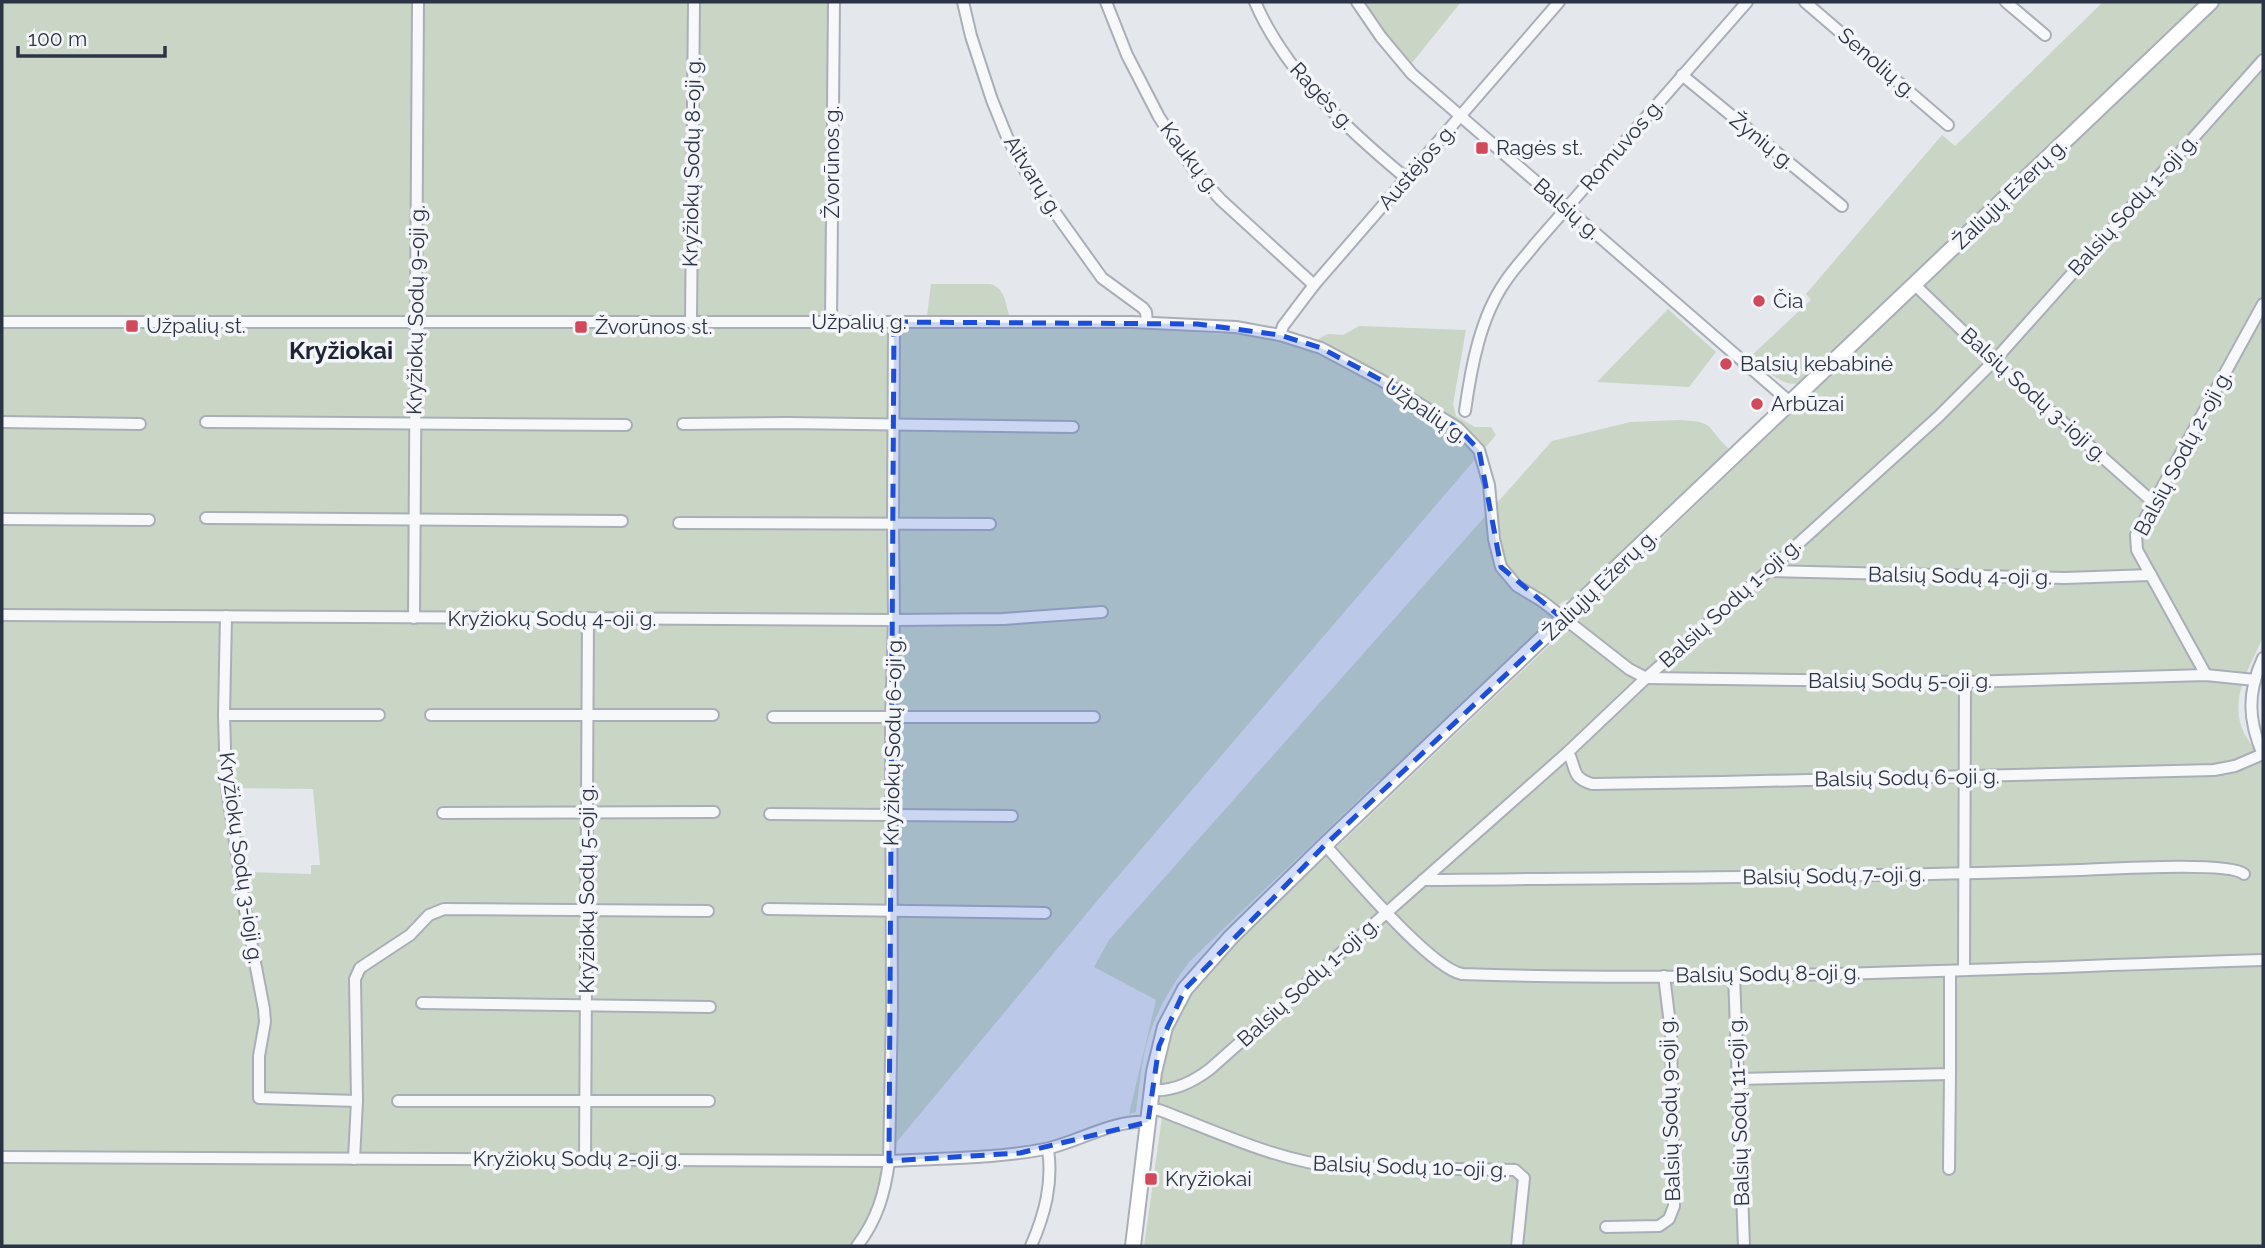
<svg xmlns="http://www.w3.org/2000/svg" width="2265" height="1248" font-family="Raleway,sans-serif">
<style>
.green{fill:#c9d6c5;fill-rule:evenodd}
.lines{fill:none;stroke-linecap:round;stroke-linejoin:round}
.street-casing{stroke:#a9aeb7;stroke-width:14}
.secondary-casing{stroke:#a9aeb7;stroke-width:18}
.street{stroke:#f7f8fa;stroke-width:10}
.secondary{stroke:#fff;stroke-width:14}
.marked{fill:#1d4ed8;fill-opacity:0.2;stroke:#1d4ed8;stroke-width:5;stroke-dasharray:14 9;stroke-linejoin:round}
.poi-dot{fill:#d1495b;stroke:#f4f6f9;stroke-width:2.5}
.labels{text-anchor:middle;stroke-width:7;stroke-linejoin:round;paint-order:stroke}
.street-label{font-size:21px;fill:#2b3445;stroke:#f4f6f9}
.poi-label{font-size:21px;fill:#2b3445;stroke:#f4f6f9;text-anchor:start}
.quarter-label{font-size:24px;font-weight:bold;fill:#1d2536;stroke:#f4f6f9}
</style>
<rect width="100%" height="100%" fill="#e4e7ec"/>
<g class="green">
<path d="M2,2H834L836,326L1137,328L1223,334L1226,320L1272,327L1317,340L1327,334L1343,335L1359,326L1466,330L1453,404L1456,416L1475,427H1491L1496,435L1102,895L896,1143L891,1187L885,1210L863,1246H2ZM236,788L313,789L320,865H311V874L250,872Z"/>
<path d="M1365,2H1461L1411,64L1392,43Z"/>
<path d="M2103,2H2201L1804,382C1782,390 1767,369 1751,356L1811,300L1806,294L1942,135L1955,146Z"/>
<path d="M2218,2H2263V637C2250,667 2228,700 2244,733C2249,742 2257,752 2263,761V1246H1144L1162,1117L1156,1093L1161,1056L1182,1002L1208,969L1591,606Z"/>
<path d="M931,284H990C1005,288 1005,302 1009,315L927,316Z"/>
<path d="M1668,309L1716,352L1689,387L1597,382Z"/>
<path d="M1680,420C1717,422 1705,427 1729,449L1571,599C1553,604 1553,612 1549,627L1384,781L1379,780L1190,961C1172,985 1155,1013 1147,1042C1141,1065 1139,1089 1136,1112L1129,1114L1156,1000L1094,967L1109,940L1552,441L1631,422Z"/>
</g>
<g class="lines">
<g class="street-casing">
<g id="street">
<path d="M963,2L971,36L992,100L1007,137L1026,172L1102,278L1143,308L1146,312L1147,322"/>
<path d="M1106,2L1127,55L1159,117L1196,173L1221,200L1314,285"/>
<path d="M1255,2C1285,72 1348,130 1406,178"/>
<path d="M1357,2L1381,37L1412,74L1791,403"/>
<path d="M1805,2L1948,125"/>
<path d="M2006,2L2045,35"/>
<path d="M1682,75L1842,206"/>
<path d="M1915,285L1994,361L2154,503"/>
<path d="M2,322H1132L1236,327L1280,335L1321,348L1381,380L1458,428L1479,450L1489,485L1494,539L1501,567L1517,586L1542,601L1629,669L1646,678L1965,682L2206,675L2255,680"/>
<path d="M691,322L694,2"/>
<path d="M831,322L834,2"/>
<path d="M1280,335L1283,326L1314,285L1559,2"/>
<path d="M1465,411C1471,368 1480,318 1505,282C1514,268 1526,256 1536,243L1747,2"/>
<path d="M2,422L140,424"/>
<path d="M206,422L626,425"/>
<path d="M683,424L788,423L1073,427"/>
<path d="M206,518L622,521"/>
<path d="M2,519L149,520"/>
<path d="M679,523L990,524"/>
<path d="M1768,571L2065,578L2151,575"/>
<path d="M2,615L894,620L1003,619L1102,612"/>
<path d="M226,616L224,715L226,781L245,910L264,1009L265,1022L259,1056V1098L357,1101"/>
<path d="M414,618L418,2"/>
<path d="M2263,658C2247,693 2248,720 2263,755"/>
<path d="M2206,675L2137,550L2136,535L2263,304"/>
<path d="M224,715H379"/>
<path d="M431,715H713"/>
<path d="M773,717H1094"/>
<path d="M1568,752C1577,768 1570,777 1592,784L1722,782L2214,770L2235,766L2263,754"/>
<path d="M443,813L714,812"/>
<path d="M770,814L1012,816"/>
<path d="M1325,845C1350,872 1430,968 1462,974C1729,983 1996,968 2263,960"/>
<path d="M1423,880C1642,878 1861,877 2081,870C2107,869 2229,861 2244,874"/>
<path d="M768,909L1045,913"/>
<path d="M1964,970L1965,682"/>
<path d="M1734,975L1744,1246"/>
<path d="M422,1003L710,1007"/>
<path d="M1738,1079L1950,1074V971"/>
<path d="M1151,1090C1174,1092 1193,1082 1210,1069L1568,752L1646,678L1768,571L1938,417L1994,361L2263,60"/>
<path d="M398,1101H709"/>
<path d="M1149,1109L1159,1110C1218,1132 1275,1160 1337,1167L1515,1170L1524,1178L1517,1246"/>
<path d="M2,1157L889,1161C941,1158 994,1159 1045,1149C1079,1142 1113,1119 1148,1122"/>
<path d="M354,1159L357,1101L355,979L360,968L410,935L429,915L444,909L708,911"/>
<path d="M585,1160L588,618"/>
<path d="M1949,1169L1950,1074"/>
<path d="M1606,1227L1659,1226L1669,1219L1674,1206L1671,1032L1664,976"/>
<path d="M857,1246C877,1220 885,1193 889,1161L892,1008L891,718L894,620L893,523L894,322"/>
<path d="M1031,1246C1045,1214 1053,1183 1048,1149"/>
</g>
</g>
<g class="secondary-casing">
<path id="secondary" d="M1133,1246L1154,1072L1165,1027L1185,989L1231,937L1325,845L2211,2"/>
</g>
<use href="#street" class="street"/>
<use href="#secondary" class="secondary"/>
</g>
<path class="marked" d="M894,322L1197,324L1280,335L1321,348L1381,380L1458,428L1479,450L1501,567L1564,620L1325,845L1185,989L1159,1046L1148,1122L1020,1153L889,1161Z"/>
<g class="poi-dot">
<rect x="1475" y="141" width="14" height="14" rx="3.5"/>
<circle cx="1759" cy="301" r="7"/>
<rect x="125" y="319" width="14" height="14" rx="3.5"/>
<rect x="574" y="320" width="14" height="14" rx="3.5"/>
<circle cx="1726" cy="364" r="7"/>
<circle cx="1757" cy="404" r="7"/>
<rect x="1144" y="1172" width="14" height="14" rx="3.5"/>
</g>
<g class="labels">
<g class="street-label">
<text transform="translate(1877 63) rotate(41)" y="7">Senolių g.</text>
<text transform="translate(1322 96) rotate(47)" y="7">Ragės g.</text>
<text transform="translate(1762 141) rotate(39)" y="7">Žynių g.</text>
<text transform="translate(1622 145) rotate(-49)" y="7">Romuvos g.</text>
<text transform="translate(1190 158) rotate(53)" y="7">Kaukų g.</text>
<text transform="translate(692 162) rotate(-89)" y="7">Kryžiokų Sodų 8-oji g.</text>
<text transform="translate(832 162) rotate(-90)" y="7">Žvorūnos g.</text>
<text transform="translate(1417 167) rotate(-49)" y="7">Austėjos g.</text>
<text transform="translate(1033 176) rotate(58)" y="7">Aitvarų g.</text>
<text transform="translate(2010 194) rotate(-44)" y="7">Žaliųjų Ežerų g.</text>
<text transform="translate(2133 205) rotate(-48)" y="7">Balsių Sodų 1-oji g.</text>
<text transform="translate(1567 209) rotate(41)" y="7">Balsių g.</text>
<text transform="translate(416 310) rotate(-89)" y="7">Kryžiokų Sodų 9-oji g.</text>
<text x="859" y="329">Užpalių g.</text>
<text transform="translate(2034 395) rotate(42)" y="7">Balsių Sodų 3-ioji g.</text>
<text transform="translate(1426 411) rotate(35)" y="7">Užpalių g.</text>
<text transform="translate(2183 453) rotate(-62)" y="7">Balsių Sodų 2-oji g.</text>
<text transform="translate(1960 576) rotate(1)" y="7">Balsių Sodų 4-oji g.</text>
<text transform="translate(1600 585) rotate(-44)" y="7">Žaliųjų Ežerų g.</text>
<text transform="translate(1730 603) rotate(-42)" y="7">Balsių Sodų 1-oji g.</text>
<text x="552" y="626">Kryžiokų Sodų 4-oji g.</text>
<text x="1900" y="688">Balsių Sodų 5-oji g.</text>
<text transform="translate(893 741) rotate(-89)" y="7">Kryžiokų Sodų 6-oji g.</text>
<text transform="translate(1907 778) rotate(-1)" y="7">Balsių Sodų 6-oji g.</text>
<text transform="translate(241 858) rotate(82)" y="7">Kryžiokų Sodų 3-ioji g.</text>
<text transform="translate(1834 876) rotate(-1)" y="7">Balsių Sodų 7-oji g.</text>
<text transform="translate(587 889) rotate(-90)" y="7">Kryžiokų Sodų 5-oji g.</text>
<text transform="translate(1768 974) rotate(-1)" y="7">Balsių Sodų 8-oji g.</text>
<text transform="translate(1308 982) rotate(-42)" y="7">Balsių Sodų 1-oji g.</text>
<text transform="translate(1670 1109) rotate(-92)" y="7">Balsių Sodų 9-oji g.</text>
<text transform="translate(1739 1111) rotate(-92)" y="7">Balsių Sodų 11-oji g.</text>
<text x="577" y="1166">Kryžiokų Sodų 2-oji g.</text>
<text transform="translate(1410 1167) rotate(2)" y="7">Balsių Sodų 10-oji g.</text>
</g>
<g class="poi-label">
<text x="1496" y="155">Ragės st.</text>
<text x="1773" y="308">Čia</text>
<text x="146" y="333">Užpalių st.</text>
<text x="595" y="334">Žvorūnos st.</text>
<text x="1740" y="371">Balsių kebabinė</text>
<text x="1771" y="411">Arbūzai</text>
<text x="1165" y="1186">Kryžiokai</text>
</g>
<g class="quarter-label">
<text x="341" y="359">Kryžiokai</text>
</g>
</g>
<rect width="2265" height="1248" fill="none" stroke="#2b3445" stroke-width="7"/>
<path d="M18 46v10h147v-10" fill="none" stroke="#2b3445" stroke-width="3.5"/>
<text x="28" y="46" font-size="21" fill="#2b3445" stroke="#f4f6f9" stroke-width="5" paint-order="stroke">100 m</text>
</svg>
